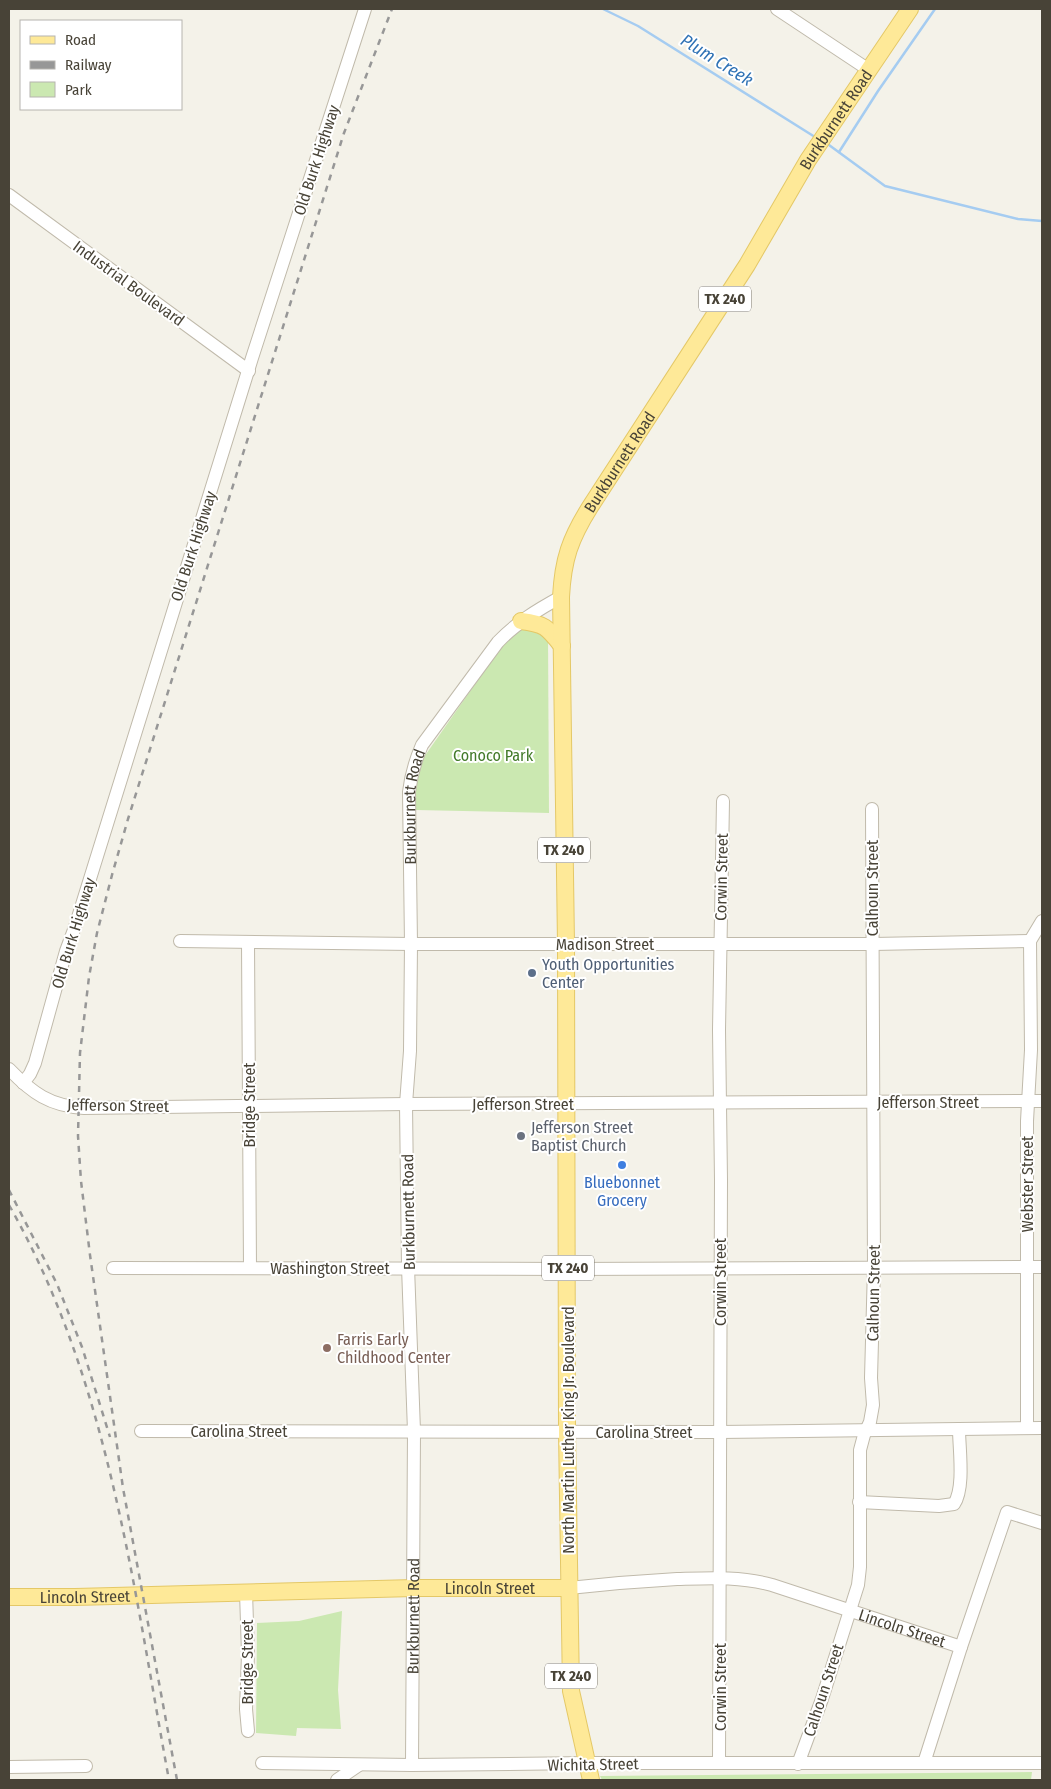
<svg xmlns="http://www.w3.org/2000/svg" width="1051" height="1789" font-family="'Fira Sans Condensed',sans-serif">
<style>
.green{fill:#cbe8b1}
.lines{fill:none;stroke-linecap:round;stroke-linejoin:round}
.stream{stroke:#a5ccf1;stroke-width:2.5}
.minor-casing{stroke:#c0baab;stroke-width:14}
.major-casing{stroke:#e4c867;stroke-width:18}
.minor{stroke:#fff;stroke-width:12}
.major{stroke:#fee998;stroke-width:16}
.rail{stroke:#979797;stroke-width:2.5;stroke-dasharray:6 6;stroke-linecap:butt}
.service-dot{fill:#5c6f8a;stroke:#fff;stroke-width:2}
.worship-dot{fill:#6b7280;stroke:#fff;stroke-width:2}
.shop-dot{fill:#3f7fe0;stroke:#fff;stroke-width:2}
.education-dot{fill:#8d6e63;stroke:#fff;stroke-width:2}
.labels{text-anchor:middle;stroke-width:4;stroke-linejoin:round;paint-order:stroke}
.shield{fill:#fff;stroke:#7f7b73;stroke-width:1}
.shield-label{font-size:15px;font-weight:bold;fill:#484337}
.street-label{font-size:16px;fill:#484337;stroke:#fff}
.park-label{font-size:16px;fill:#427a29;stroke:#fff}
.service-label{font-size:16px;fill:#4e5e75;stroke:#fff;text-anchor:start}
.worship-label{font-size:16px;fill:#5b616d;stroke:#fff;text-anchor:start}
.shop-label{font-size:16px;fill:#366cbe;stroke:#fff}
.education-label{font-size:16px;fill:#785e54;stroke:#fff;text-anchor:start}
.water-label{font-size:18px;font-style:italic;fill:#2f72b5;stroke:#fff}
</style>
<rect width="100%" height="100%" fill="#f4f2e9"/>
<g class="green">
<path d="M525,626L548,636L549,813L416,810C414,792 415,773 424,757L508,637Z"/>
<path d="M342,1611L338,1690L341,1729L297,1728L296,1736L256,1733L257,1623L299,1621Z"/>
<path d="M1032,1772L1031,1780H602L600,1776Z"/>
</g>
<g class="lines">
<g class="stream">
<path d="M603,9L638,26L815,137"/>
<path d="M829,145L885,186L1018,219L1042,221"/>
<path d="M839,152L878,91L935,9"/>
</g>
<g class="minor-casing">
<g id="minor">
<path d="M777,9L869,70"/>
<path d="M9,195L249,371"/>
<path d="M180,941L411,944H873L1030,941"/>
<path d="M1030,941L1042,921"/>
<path d="M248,942L250,1268"/>
<path d="M9,1069C32,1093 50,1106 84,1108L406,1104L1042,1101"/>
<path d="M23,1083L30,1074L35,1063L66,951L75,927L252,358L365,9"/>
<path d="M113,1268L568,1269L1042,1267"/>
<path d="M1027,1428V1121L1031,1050L1030,941"/>
<path d="M141,1431L719,1432L1042,1428"/>
<path d="M859,1502L939,1506L954,1504C965,1488 959,1448 959,1429"/>
<path id="s1" d="M569,1588C605,1584 641,1581 677,1579C709,1578 740,1576 772,1585L961,1647"/>
<path d="M246,1592L248,1654L246,1709L248,1731"/>
<path d="M262,1763L412,1765L587,1763H1042"/>
<path d="M719,1763L721,1180L719,1030L723,801"/>
<path d="M924,1763L961,1647L1007,1512L1042,1523"/>
<path d="M798,1764L822,1699L858,1585L860,1567V1450L864,1435L870,1422L873,1405L871,1378L874,1267L872,809"/>
<path id="s2" d="M412,1765L414,1431L408,1267L406,1104L410,1051L411,944L409,792C411,775 415,761 422,745L498,642C516,623 537,610 561,597"/>
<path d="M9,1767L86,1766"/>
<path d="M337,1780L359,1765"/>
</g>
</g>
<g class="major-casing">
<g id="major">
<path d="M521,621C545,624 547,627 562,646"/>
<path id="s3" d="M9,1597H75L414,1588H569"/>
<path id="s4" d="M591,1780L571,1691L567,1432L566,944L561,597C563,559 570,539 590,507L747,265L808,160L910,9"/>
</g>
</g>
<use href="#minor" class="minor"/>
<use href="#major" class="major"/>
<g class="rail">
<path d="M9,1190L57,1284L82,1347L110,1437"/>
<path d="M9,1205C109,1381 133,1585 169,1780"/>
<path d="M177,1780L123,1488L90,1255L81,1181L78,1136L80,1053L89,977L97,933L112,875L128,819L344,133L392,9"/>
</g>
</g>
<circle class="service-dot" cx="532" cy="973" r="5"/>
<circle class="worship-dot" cx="521" cy="1136" r="5"/>
<circle class="shop-dot" cx="622" cy="1165" r="5"/>
<circle class="education-dot" cx="327" cy="1348" r="5"/>
<g class="labels">
<g class="shield">
<rect x="699" y="286.5" width="52" height="25" rx="4"/>
<rect x="538" y="837.5" width="52" height="25" rx="4"/>
<rect x="542" y="1255.5" width="52" height="25" rx="4"/>
<rect x="545" y="1663.5" width="52" height="25" rx="4"/>
</g>
<g class="shield-label">
<text x="725" y="304">TX 240</text>
<text x="564" y="855">TX 240</text>
<text x="568" y="1273">TX 240</text>
<text x="571" y="1681">TX 240</text>
</g>
<g class="street-label">
<text dy="6" stroke="none"><textPath href="#s4" startOffset="1740">Burkburnett Road</textPath></text>
<text transform="translate(316 160) rotate(-72)" y="6">Old Burk Highway</text>
<text transform="translate(129 283) rotate(36)" y="6">Industrial Boulevard</text>
<text dy="6" stroke="none"><textPath href="#s4" startOffset="1335">Burkburnett Road</textPath></text>
<text transform="translate(193 546) rotate(-72)" y="6">Old Burk Highway</text>
<text dy="6" stroke="none"><textPath href="#s2" startOffset="959">Burkburnett Road</textPath></text>
<text transform="translate(721 877) rotate(-89)" y="6">Corwin Street</text>
<text transform="translate(872 888) rotate(-90)" y="6">Calhoun Street</text>
<text transform="translate(73 933) rotate(-73)" y="6">Old Burk Highway</text>
<text x="605" y="950">Madison Street</text>
<text x="928" y="1108">Jefferson Street</text>
<text x="523" y="1110">Jefferson Street</text>
<text transform="translate(118 1105) rotate(1)" y="6">Jefferson Street</text>
<text transform="translate(249 1105) rotate(-90)" y="6">Bridge Street</text>
<text transform="translate(1027 1184) rotate(-90)" y="6">Webster Street</text>
<text transform="translate(408 1212) rotate(-91)" y="6">Burkburnett Road</text>
<text x="330" y="1274">Washington Street</text>
<text transform="translate(720 1282) rotate(-90)" y="6">Corwin Street</text>
<text transform="translate(873 1293) rotate(-89)" y="6">Calhoun Street</text>
<text transform="translate(568 1430) rotate(-90)" y="6">North Martin Luther King Jr. Boulevard</text>
<text x="239" y="1437">Carolina Street</text>
<text x="644" y="1438">Carolina Street</text>
<text dy="6" stroke="none"><textPath href="#s3" startOffset="481">Lincoln Street</textPath></text>
<text dy="6" stroke="none"><textPath href="#s3" startOffset="76">Lincoln Street</textPath></text>
<text dy="6" stroke="none"><textPath href="#s2" startOffset="149">Burkburnett Road</textPath></text>
<text dy="6" stroke="none"><textPath href="#s1" startOffset="341">Lincoln Street</textPath></text>
<text transform="translate(247 1662) rotate(-90)" y="6">Bridge Street</text>
<text transform="translate(720 1687) rotate(-90)" y="6">Corwin Street</text>
<text transform="translate(823 1690) rotate(-72)" y="6">Calhoun Street</text>
<text transform="translate(593 1764) rotate(-1)" y="6">Wichita Street</text>
</g>
<g class="park-label">
<text x="493" y="761">Conoco Park</text>
</g>
<g class="service-label">
<text x="542" y="970">Youth Opportunities<tspan x="542" dy="18">Center</tspan></text>
</g>
<g class="worship-label">
<text x="531" y="1133">Jefferson Street<tspan x="531" dy="18">Baptist Church</tspan></text>
</g>
<g class="shop-label">
<text x="622" y="1188">Bluebonnet<tspan x="622" dy="18">Grocery</tspan></text>
</g>
<g class="education-label">
<text x="337" y="1345">Farris Early<tspan x="337" dy="18">Childhood Center</tspan></text>
</g>
<g class="water-label">
<text transform="translate(717 60) rotate(32)" y="6">Plum Creek</text>
</g>
</g>
<rect width="1051" height="1789" fill="none" stroke="#484337" stroke-width="20"/>
<rect x="20" y="20" width="162" height="90" fill="#ffffff" stroke="#b6b4af"/>
<rect x="30" y="36" width="25" height="8" fill="#fee998" stroke="#b6b4af"/>
<text x="65" y="45" font-size="15" fill="#484337">Road</text>
<rect x="30" y="61" width="25" height="8" fill="#979797" stroke="#b6b4af"/>
<text x="65" y="70" font-size="15" fill="#484337">Railway</text>
<rect x="30" y="82" width="25" height="15" fill="#cbe8b1" stroke="#b6b4af"/>
<text x="65" y="95" font-size="15" fill="#484337">Park</text>
</svg>
